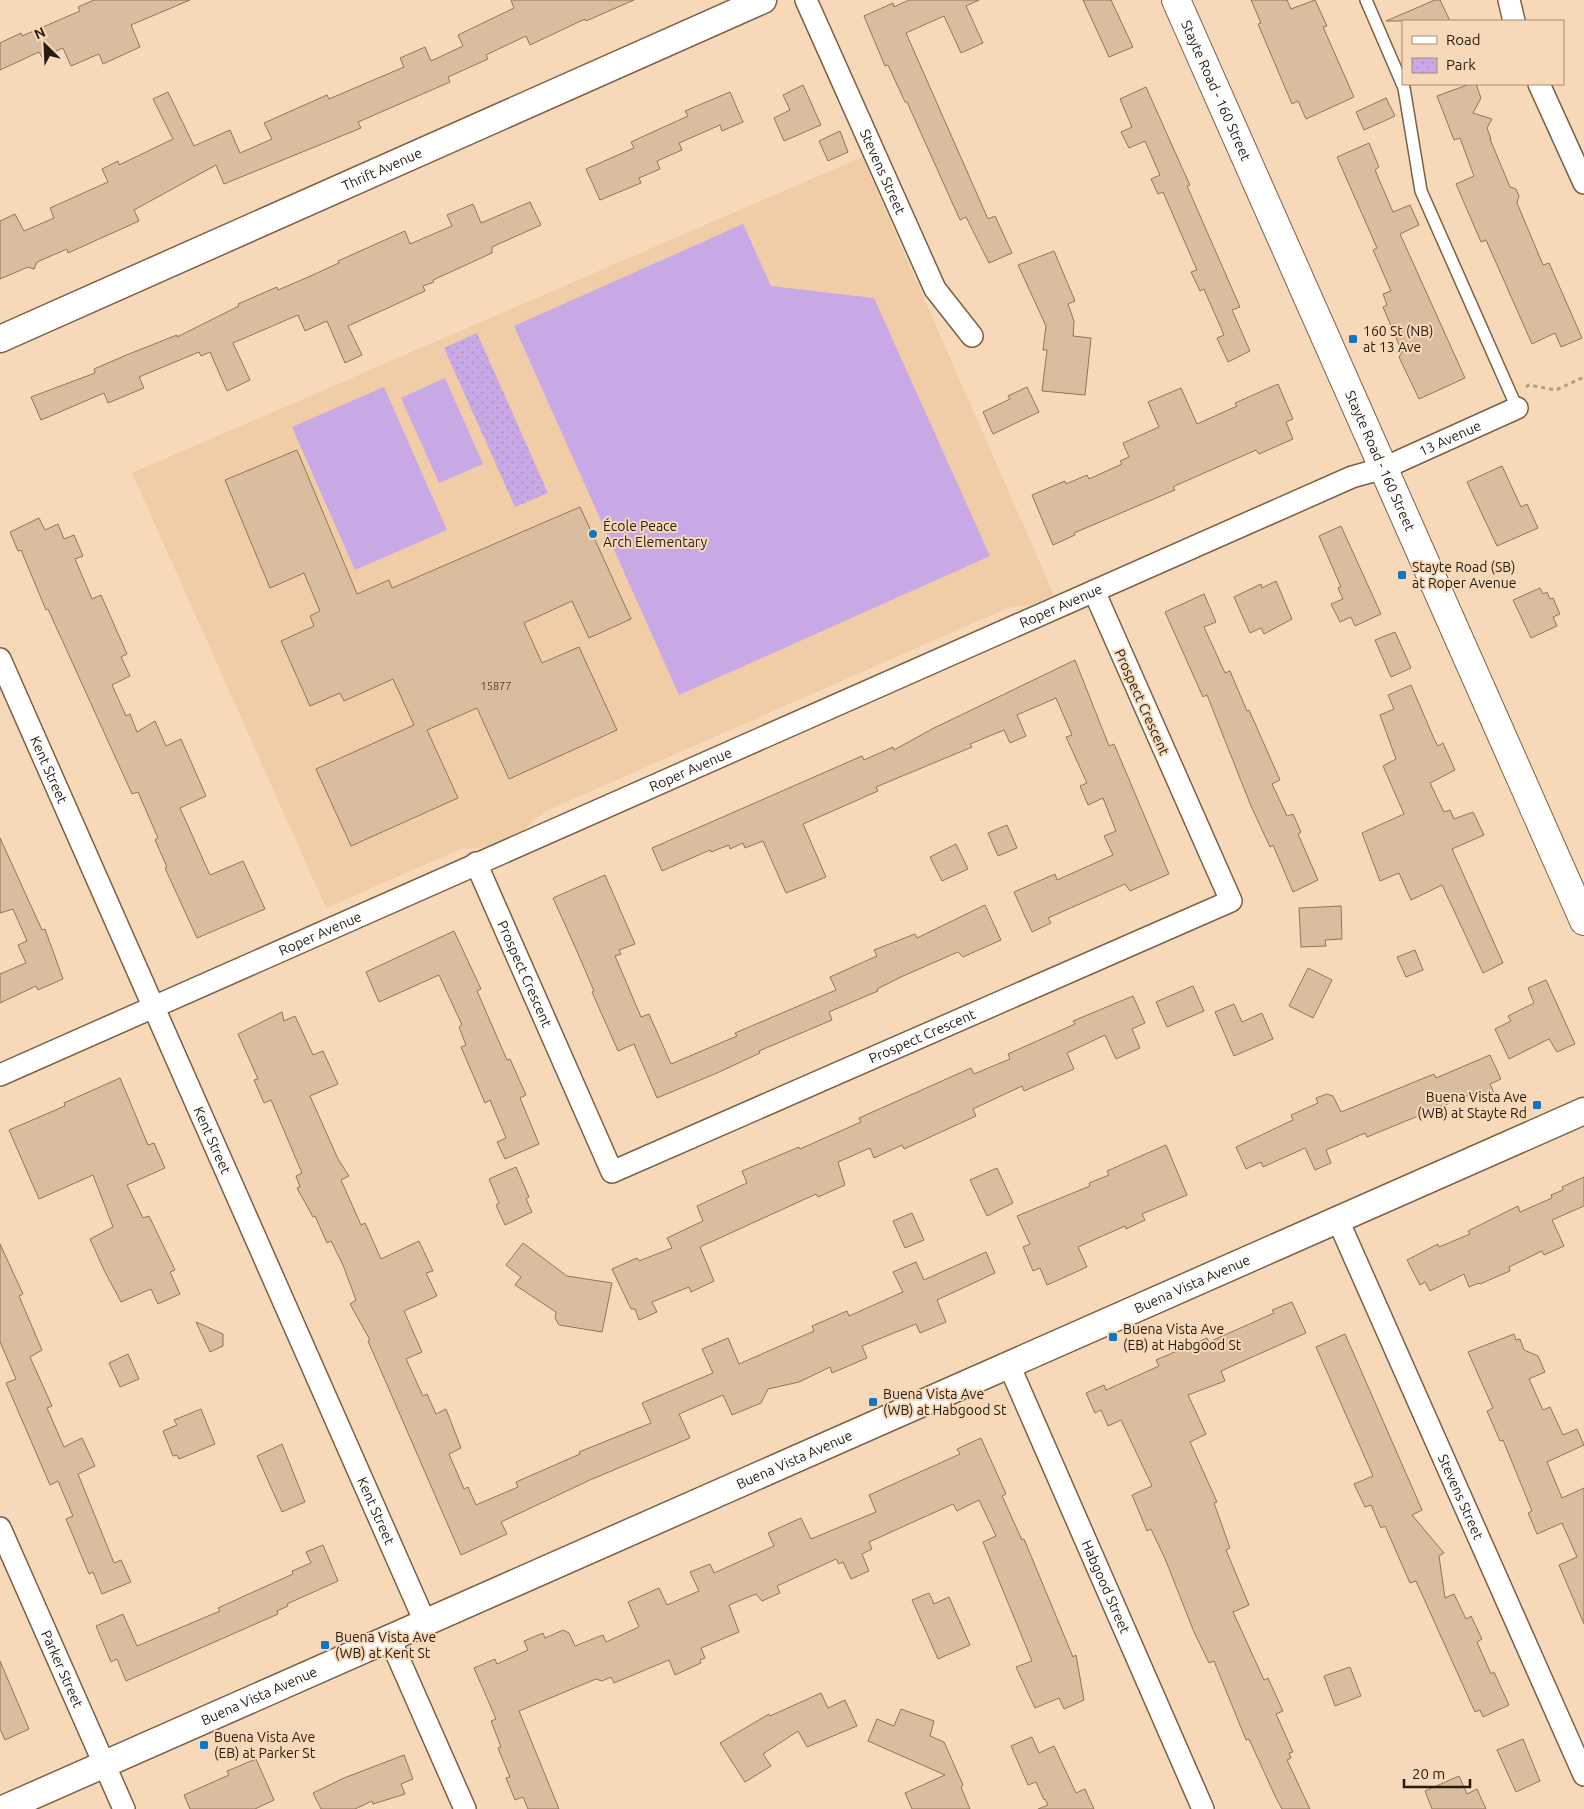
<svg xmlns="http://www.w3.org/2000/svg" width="1584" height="1809" font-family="Ubuntu,sans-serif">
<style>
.built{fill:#f0cda7}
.green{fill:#c9a8e6}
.park{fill:url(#park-dots)}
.building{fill:#dabd9e;stroke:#907558}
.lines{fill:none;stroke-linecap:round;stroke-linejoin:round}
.service-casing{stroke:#7b6144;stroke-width:14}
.minor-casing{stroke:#7b6144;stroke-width:24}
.tertiary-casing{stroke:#7b6144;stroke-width:29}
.secondary-casing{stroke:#7b6144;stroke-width:30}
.path{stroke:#b39c82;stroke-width:3;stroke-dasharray:4 4;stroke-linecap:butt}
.service{stroke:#fff;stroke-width:11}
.minor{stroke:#fff;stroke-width:21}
.tertiary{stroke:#fff;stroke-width:26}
.secondary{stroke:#fff;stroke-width:28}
.poi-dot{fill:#1275c1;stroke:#f7d9b9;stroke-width:2}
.labels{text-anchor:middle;stroke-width:4;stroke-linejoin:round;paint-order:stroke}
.number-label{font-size:11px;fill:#524433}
.street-label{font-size:14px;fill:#251b0f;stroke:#f7d9b9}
.poi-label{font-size:14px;fill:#251b0f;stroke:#f7d9b9;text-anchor:start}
</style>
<defs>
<pattern id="park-dots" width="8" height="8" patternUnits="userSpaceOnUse" patternTransform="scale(1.25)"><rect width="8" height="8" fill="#c9a8e6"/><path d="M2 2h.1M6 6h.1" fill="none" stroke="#ac90c4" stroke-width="1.8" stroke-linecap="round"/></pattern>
</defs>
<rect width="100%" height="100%" fill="#f7d9b9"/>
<path class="built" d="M862,157L1054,595L1031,605L1010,607L544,812L520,833L481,848L461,849L326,908L132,473Z"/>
<g class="green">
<path d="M743,224L771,286L874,298L990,556L679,695L514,326Z"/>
<path d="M445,378L483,464L439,483L401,398Z"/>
<path d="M384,387L447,530L355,570L292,427Z"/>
</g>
<path class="park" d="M477,333L548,493L515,507L444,348Z"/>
<g class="building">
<path d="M94,0H190L131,25L140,47L103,64L99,54L71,66L63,48L42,57L39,52L0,70V43L21,33L22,36L80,11L78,7Z"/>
<path d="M511,0H634L586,21L585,19L530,45L526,36L486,55L488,59L448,77L450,82L358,122L361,128L224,184L216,165L134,210L139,221L68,253L67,249L37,262L34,269L28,267L0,279V221L15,214L24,231L54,218L50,208L108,182L102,169L118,161L119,165L173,139L153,99L168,92L194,146L230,130L240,153L272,139L264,123L327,95L329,99L404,67L400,58L425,47L431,61L463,46L458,35L514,8Z"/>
<path d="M909,0H979L966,6L983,43L961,53L944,16L906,33L988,219L995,216L1012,253L989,263L966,217L960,220L907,102H905L888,65L885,66L864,16L893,3L894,7Z"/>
<path d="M1083,0H1111L1133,47L1109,57Z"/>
<path d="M1251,0H1287L1291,9L1315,0L1327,26L1323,27L1354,97L1306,119L1298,101L1292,104L1258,24L1261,23Z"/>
<path d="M1435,0H1440L1450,21H1386Z"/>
<path d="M1470,84H1476L1481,98L1473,113L1492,119L1487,128L1491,139H1490L1510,187L1516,189L1519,196L1517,203L1543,265L1549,263L1582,338L1561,347L1555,333L1532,344L1486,240L1481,242L1456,184L1474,176L1460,138L1454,140L1437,96Z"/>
<path d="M803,85L821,125L784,141L774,118L790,110L783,95Z"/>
<path d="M1146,87L1183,170L1190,185L1187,186L1240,307L1232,310L1250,351L1228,362L1217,338L1224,335L1204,289L1200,291L1191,272L1197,270L1163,192L1158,194L1151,179L1160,175L1145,141L1129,148L1121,132L1132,127L1120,99Z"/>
<path d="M730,92L743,122L722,131L720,125L679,143L682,150L657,161L660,169L639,178L641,183L600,200L586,169L634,148L631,142L688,116L685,111Z"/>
<path d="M1386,98L1395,116L1364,130L1356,112Z"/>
<path d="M840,131L848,152L828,161L819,141Z"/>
<path d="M1369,143L1379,167L1375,170L1393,212L1410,205L1419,225L1400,234L1465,378L1419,399L1399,357L1402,352L1383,307L1387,305L1383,294L1391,291L1373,250L1377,248L1337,157Z"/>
<path d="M530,202L541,225L492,247V253L433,280L434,282L423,286L425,291L348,326L362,355L345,363L327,321L305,331L298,315L233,343L250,380L227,391L210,352L201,356L199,352L139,377L144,388L108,403L104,393L41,420L31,397L95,373L94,369L129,354L177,335V337L239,306L238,304L277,287L278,290L306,278L339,263L338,261L405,231L410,244L452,226L447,215L473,204L481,223Z"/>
<path d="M1054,251L1075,301L1068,304L1074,321L1073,336L1091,338L1085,395L1042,391L1047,350H1043L1046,326L1018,265Z"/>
<path d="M1278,384L1293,419L1286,422L1293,439L1259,454L1256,450L1177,485L1173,487L1175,490L1074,533L1075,535L1053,545L1032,495L1065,481L1066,484L1087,475L1089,479L1122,464L1120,461L1129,457L1123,443L1159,427L1148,402L1181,388L1197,424L1237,406L1235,403Z"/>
<path d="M1027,387L1039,412L993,434L983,412L1010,399L1008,396Z"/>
<path d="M297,450L357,594L389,580L392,588L580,507L631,619L589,638L572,601L524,623L542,663L579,647L617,730L509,779L477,708L427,730L458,798L351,846L316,769L414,725L393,679L344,701L340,693L310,706L281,641L314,626L310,616L320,611L304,573L270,588L225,480Z"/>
<path d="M1502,466L1521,507L1527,504L1538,528L1497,546L1467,482Z"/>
<path d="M39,518L45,530L58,524L64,539L74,535L83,556L75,559L92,599L101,595L127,654L121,657L130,676L112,685L126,716L130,714L137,732L155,721L166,746L181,739L206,796L180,808L210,875L243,861L265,909L197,938L165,868L167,867L155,840L158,838L138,792L132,794L48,609L46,610L21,550L18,551L10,532Z"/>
<path d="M1341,526L1381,614L1355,626L1351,617L1340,622L1331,604L1343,599L1338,588L1341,587L1319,536Z"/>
<path d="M1276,581L1292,619L1264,634L1261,628L1250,633L1234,597L1261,584L1262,588Z"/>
<path d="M1540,588L1543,594L1547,592L1550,599L1553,598L1560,614L1553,617L1557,626L1531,638L1513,600Z"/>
<path d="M1204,594L1216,622L1204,627L1225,673L1230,671L1247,711L1249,710L1280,780L1272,784L1287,816L1293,814L1301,832L1298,834L1318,880L1293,892L1273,845L1270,847L1251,806L1207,695L1203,697L1165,612Z"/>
<path d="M1395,632L1411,668L1391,677L1375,640Z"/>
<path d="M1075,660L1109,746L1114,744L1169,874L1130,891L1125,884L1048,918L1051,923L1032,932L1014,892L1055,874L1057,880L1113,855L1104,836L1116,831L1103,798L1088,805L1080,786L1087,783L1066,737L1072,735L1056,698L1017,715L1026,736L1010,743L1004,730L970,744L972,747L876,787L878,791L803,824L826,877L804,886L786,893L763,841L745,848L743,843L730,849L729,845L711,852L710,850L662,871L652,848L862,756L864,760L893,747L894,750L932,729Z"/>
<path d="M1411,685L1435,741L1438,746L1443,743L1455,770L1430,783L1444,812L1450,810L1454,819L1473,812L1484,835L1452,849L1503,963L1483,973L1442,885L1411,900L1399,873L1380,881L1362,833L1404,814L1383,766L1396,759L1380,715L1394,709L1388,695Z"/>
<path d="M1007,825L1017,848L998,856L988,833Z"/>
<path d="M0,838L42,930L45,929L63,979L38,990L36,986L0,1003V974L26,963L18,945L27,941L13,909L0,913Z"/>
<path d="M956,844L968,869L942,881L930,857Z"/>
<path d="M605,875L635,944L619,950L621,954L615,956L641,1017L649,1014L671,1064L737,1036L735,1033L836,990L830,977L877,956L874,950L915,934L917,938L985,905L1001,940L963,957L958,952L903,976L877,989L878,991L829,1012L832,1020L759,1051L760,1053L717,1073L657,1098L634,1044L618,1051L592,992L594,991L576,949L553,898Z"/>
<path d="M1341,906L1342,939L1325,940L1326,946L1301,947L1299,908Z"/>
<path d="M454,931L481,989L477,991L507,1060L510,1059L526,1095L520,1098L539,1144L505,1159L497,1142L506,1138L490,1100L485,1103L461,1047L466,1045L459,1027L462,1025L439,975L379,1002L366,972Z"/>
<path d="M1415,950L1423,970L1406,977L1397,957Z"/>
<path d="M1308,968L1332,980L1313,1018L1289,1006Z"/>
<path d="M1546,980L1575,1044L1557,1052L1549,1039L1509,1059L1495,1029L1511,1021L1508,1016L1534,1003L1528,988Z"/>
<path d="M1193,986L1204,1011L1167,1027L1156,1002Z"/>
<path d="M1133,996L1145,1023L1132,1029L1140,1048L1116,1059L1105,1035L1067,1053L1074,1069L1024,1091L1022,1086L973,1109L976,1116L904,1149L902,1145L874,1158L870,1148L838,1162L845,1185L818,1197L816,1194L700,1247L714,1281L691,1292L689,1287L652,1302L657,1312L639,1320L635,1309H631L612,1269L637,1258L639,1261L672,1248L667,1238L703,1221L697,1206L747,1183L742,1171L799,1147L800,1149L861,1122L859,1118L971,1068L974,1074L1010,1059L1008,1054L1075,1024L1073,1021Z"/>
<path d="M1234,1004L1242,1022L1262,1013L1273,1039L1234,1056L1215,1012Z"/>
<path d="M282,1012L284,1021L295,1016L313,1055L323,1051L338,1084L310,1096L338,1159L349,1176L341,1180L361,1225L365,1223L381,1259L419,1241L433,1271L426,1273L437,1296L404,1311L422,1352L406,1359L423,1396L427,1394L436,1414L446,1409L461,1448L449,1454L464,1489L468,1487L476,1505L518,1487L516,1482L580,1454L579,1452L651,1423L642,1403L713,1373L702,1349L728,1338L739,1364L814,1331L812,1326L847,1311L849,1316L903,1292L893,1272L916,1262L924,1280L986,1252L995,1273L937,1300L946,1322L920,1333L916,1324L862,1346L867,1358L832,1373L830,1367L799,1382L768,1389L761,1403L732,1415L723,1395L679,1414L690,1438L590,1480L501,1522L507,1534L461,1555L368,1341L370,1340L350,1304L356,1300L343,1265L331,1241L327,1243L315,1216L313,1217L297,1188L300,1187L296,1176L302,1173L271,1100L264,1103L254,1080L258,1079L238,1034Z"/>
<path d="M1490,1055L1501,1079L1490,1084L1494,1093L1477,1100L1474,1093L1367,1137L1365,1133L1326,1150L1331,1163L1315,1170L1305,1148L1263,1167L1261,1162L1246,1169L1236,1147L1293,1120L1291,1115L1318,1103L1316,1098L1327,1094L1333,1096L1341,1112L1434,1074L1436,1078Z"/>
<path d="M120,1078L148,1145L154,1143L165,1168L127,1185L143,1218L149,1216L175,1270L170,1272L180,1294L158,1304L151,1289L121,1302L104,1270L90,1239L113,1227L93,1175L39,1199L9,1130L65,1106L64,1103Z"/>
<path d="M1166,1145L1187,1195L1142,1214L1145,1220L1126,1229L1125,1226L1078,1247L1087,1267L1047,1285L1040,1268L1033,1271L1023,1247L1030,1244L1017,1216L1090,1186L1089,1183L1109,1175L1107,1171Z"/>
<path d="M516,1167L529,1197L526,1199L532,1212L505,1225L496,1205L499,1203L489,1179Z"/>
<path d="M997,1168L1013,1203L987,1216L970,1180Z"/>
<path d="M1584,1177V1206L1552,1220L1564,1246L1544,1255L1542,1251L1509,1267L1510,1271L1480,1284L1479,1283L1469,1287L1464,1274L1430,1291L1425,1282L1420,1285L1407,1260L1438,1244L1439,1247L1470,1234L1468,1231L1518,1206L1520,1212L1552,1198L1551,1195L1563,1190L1562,1187Z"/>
<path d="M912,1213L924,1240L905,1248L893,1221Z"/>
<path d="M523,1243L567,1276L612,1283L602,1332L559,1325L555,1318L556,1312L515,1285L521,1277L506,1265Z"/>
<path d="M0,1244L23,1294L19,1296L42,1350L30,1357L52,1406L47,1408L64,1447L82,1438L95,1466L78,1474L114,1563L121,1560L131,1582L102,1594L93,1572L89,1574L66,1519L73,1516L58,1481L50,1485L6,1383L16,1379L0,1342Z"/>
<path d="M1292,1302L1306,1333L1221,1371L1225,1381L1188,1395L1206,1434L1190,1442L1217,1502L1214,1503L1230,1548L1226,1550L1249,1605L1233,1612L1264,1680L1268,1678L1283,1711L1276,1714L1293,1752L1289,1753L1291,1758L1287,1760L1310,1809H1282L1276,1798L1249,1739L1246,1740L1214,1661L1209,1663L1194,1632L1166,1561L1151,1529L1147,1531L1132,1495L1152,1486L1121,1420L1108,1426L1101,1410L1095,1413L1086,1393L1104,1385L1106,1390L1159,1366L1156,1360L1207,1338L1209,1342L1274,1313L1272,1310Z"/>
<path d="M196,1322L223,1334V1346L210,1352Z"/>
<path d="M1345,1334L1422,1510L1412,1515L1444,1553L1439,1556L1445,1598L1454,1594L1466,1619L1471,1616L1482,1639L1477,1642L1491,1674L1494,1672L1509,1705L1483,1717L1480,1710L1475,1712L1416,1581L1410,1583L1385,1526L1381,1528L1371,1505L1365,1507L1354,1484L1373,1476L1316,1347Z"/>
<path d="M1514,1334L1516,1340L1520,1339L1524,1350L1538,1356L1545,1372L1529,1379L1543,1410L1550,1407L1563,1435L1577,1429L1584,1445L1547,1462L1562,1498L1584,1488V1624L1559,1565L1577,1557L1562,1523L1537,1534L1528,1513L1532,1511L1503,1440L1500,1441L1487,1411L1493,1408L1468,1352Z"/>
<path d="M128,1354L139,1379L120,1387L109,1363Z"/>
<path d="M201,1409L215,1444L179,1459L177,1455L173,1456L163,1431L177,1425L174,1420Z"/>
<path d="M981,1438L1006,1494L1002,1496L1022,1540L1024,1539L1073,1657L1076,1655L1084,1700L1064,1709L1059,1698L1035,1708L1016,1667L1032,1661L983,1542L996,1536L979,1500L957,1511L953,1504L869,1542L872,1549L862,1554L869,1571L851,1579L843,1562L839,1564L836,1559L777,1586L780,1593L762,1601L756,1594L729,1605L739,1632L701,1648L705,1658L700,1660L701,1663L675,1675L669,1660L614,1683L611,1677L602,1681L596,1679L519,1711L559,1809H528L523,1797L515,1800L506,1778L510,1777L498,1748L501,1747L491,1721L496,1719L474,1668L495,1659L497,1664L528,1650L524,1641L543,1633L545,1638L563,1630L569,1633L575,1646L603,1635L606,1642L639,1627L628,1602L659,1588L667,1605L699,1591L690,1572L710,1564L714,1573L774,1546L768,1533L801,1518L811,1539L876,1512L869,1495L960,1454L957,1449Z"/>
<path d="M282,1444L305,1502L282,1512L257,1456Z"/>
<path d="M323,1545L338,1581L287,1604L288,1606L277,1611L278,1614L126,1681L117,1659L111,1662L96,1626L123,1614L137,1646L220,1611L218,1608L293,1574L292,1571L311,1563L306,1552Z"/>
<path d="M929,1593L934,1604L949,1597L970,1645L938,1659L912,1600Z"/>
<path d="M0,1661L29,1729L5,1740L0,1729Z"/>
<path d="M1350,1667L1361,1696L1335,1706L1324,1676Z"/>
<path d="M821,1693L828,1708L845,1700L857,1726L807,1747L798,1731L763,1754L771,1766L745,1782L720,1743L769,1714L770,1716Z"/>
<path d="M901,1709L934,1721L930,1736L944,1742L963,1785L961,1787L970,1809H912L905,1793L945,1775L868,1741L877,1719L894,1726Z"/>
<path d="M1032,1737L1039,1753L1054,1746L1076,1793L1085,1789L1094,1809H1038L1048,1805L1045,1799L1044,1800L1036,1782L1028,1785L1011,1746Z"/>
<path d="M1523,1739L1540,1781L1516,1792L1497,1750Z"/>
<path d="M404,1755L413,1779L401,1784L405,1794L373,1804L372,1801L355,1809H321L313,1793L344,1778Z"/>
<path d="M256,1759L274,1800L255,1809H190L184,1795L229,1775L227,1771Z"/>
<path d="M1459,1776L1467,1794L1477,1789L1486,1809H1432L1425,1791Z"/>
</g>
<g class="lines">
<g class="service-casing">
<path id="service" d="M1366,0L1404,88L1421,191L1517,408"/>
</g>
<g class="minor-casing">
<g id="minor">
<path id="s1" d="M806,0L935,289L972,336"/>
<path d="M1509,0L1514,21"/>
<path d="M1539,84L1584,183"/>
<path id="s2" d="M0,659L425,1622"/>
<path id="s3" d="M476,863L612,1172L1231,901L1094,591"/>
<path id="s4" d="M0,1075L1352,477L1384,468L1517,408"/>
<path id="s5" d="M1337,1218L1584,1775"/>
<path id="s6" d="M1009,1365L1203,1809"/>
<path id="s7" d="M0,1528L124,1809"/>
<path d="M390,1639L465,1809"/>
</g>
</g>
<g class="tertiary-casing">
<g id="tertiary">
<path id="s8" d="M0,339L763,0"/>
<path id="s9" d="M3,1809L1584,1111"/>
</g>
</g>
<g class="secondary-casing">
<g id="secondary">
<path id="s10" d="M1176,0L1584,921"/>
</g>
</g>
<path class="path" d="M1526,387L1529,385L1556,390L1584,377"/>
<use href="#service" class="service"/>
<use href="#minor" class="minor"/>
<use href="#tertiary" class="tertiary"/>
<use href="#secondary" class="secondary"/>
</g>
<g class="poi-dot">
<rect x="1348" y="334" width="10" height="10" rx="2.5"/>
<circle cx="593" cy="534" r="5"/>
<rect x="1397" y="570" width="10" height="10" rx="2.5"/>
<rect x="1532" y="1100" width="10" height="10" rx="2.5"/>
<rect x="1108" y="1332" width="10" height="10" rx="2.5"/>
<rect x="868" y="1397" width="10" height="10" rx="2.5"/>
<rect x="320" y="1640" width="10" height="10" rx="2.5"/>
<rect x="199" y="1740" width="10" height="10" rx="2.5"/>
</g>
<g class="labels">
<g class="number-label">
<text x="496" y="690">15877</text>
</g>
<g class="street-label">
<text dy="5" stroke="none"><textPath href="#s10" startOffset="99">Stayte Road - 160 Street</textPath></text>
<text dy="5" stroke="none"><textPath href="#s8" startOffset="418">Thrift Avenue</textPath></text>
<text dy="5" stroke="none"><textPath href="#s1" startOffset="188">Stevens Street</textPath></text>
<text dy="5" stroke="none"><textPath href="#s4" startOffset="1584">13 Avenue</textPath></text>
<text dy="5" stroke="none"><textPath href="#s10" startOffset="504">Stayte Road - 160 Street</textPath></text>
<text dy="5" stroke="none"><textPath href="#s4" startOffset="1160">Roper Avenue</textPath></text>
<text transform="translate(1142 702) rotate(66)" y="5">Prospect Crescent</text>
<text dy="5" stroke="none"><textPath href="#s4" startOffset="755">Roper Avenue</textPath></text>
<text dy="5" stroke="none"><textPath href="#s2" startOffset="121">Kent Street</textPath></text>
<text dy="5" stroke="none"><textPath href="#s4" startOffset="350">Roper Avenue</textPath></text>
<text dy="5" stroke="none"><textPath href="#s3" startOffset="121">Prospect Crescent</textPath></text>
<text dy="5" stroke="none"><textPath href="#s3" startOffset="676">Prospect Crescent</textPath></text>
<text dy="5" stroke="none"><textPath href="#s2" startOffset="526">Kent Street</textPath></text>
<text dy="5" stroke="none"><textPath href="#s9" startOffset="1300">Buena Vista Avenue</textPath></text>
<text dy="5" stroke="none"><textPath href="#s9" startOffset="865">Buena Vista Avenue</textPath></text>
<text dy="5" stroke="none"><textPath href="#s5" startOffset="305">Stevens Street</textPath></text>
<text dy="5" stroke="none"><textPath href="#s2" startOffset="931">Kent Street</textPath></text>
<text dy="5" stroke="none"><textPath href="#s6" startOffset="242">Habgood Street</textPath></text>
<text dy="5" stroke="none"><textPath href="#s7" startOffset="154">Parker Street</textPath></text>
<text dy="5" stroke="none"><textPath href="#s9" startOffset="280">Buena Vista Avenue</textPath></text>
</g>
<g class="poi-label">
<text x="1363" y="336">160 St (NB)<tspan x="1363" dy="16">at 13 Ave</tspan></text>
<text x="603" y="531">École Peace<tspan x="603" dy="16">Arch Elementary</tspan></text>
<text x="1412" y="572">Stayte Road (SB)<tspan x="1412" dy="16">at Roper Avenue</tspan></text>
<text x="1527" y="1102" text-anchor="end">Buena Vista Ave<tspan x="1527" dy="16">(WB) at Stayte Rd</tspan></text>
<text x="1123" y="1334">Buena Vista Ave<tspan x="1123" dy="16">(EB) at Habgood St</tspan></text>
<text x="883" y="1399">Buena Vista Ave<tspan x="883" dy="16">(WB) at Habgood St</tspan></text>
<text x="335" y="1642">Buena Vista Ave<tspan x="335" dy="16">(WB) at Kent St</tspan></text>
<text x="214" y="1742">Buena Vista Ave<tspan x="214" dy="16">(EB) at Parker St</tspan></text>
</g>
</g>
<rect x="1402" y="20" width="162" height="65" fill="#f7d9b9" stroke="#a38d75"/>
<rect x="1412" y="36" width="25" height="8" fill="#ffffff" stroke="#a38d75"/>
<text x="1446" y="45" font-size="15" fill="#251b0f">Road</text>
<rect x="1412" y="58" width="25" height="15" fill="url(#park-dots)" stroke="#a38d75"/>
<text x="1446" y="70" font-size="15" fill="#251b0f">Park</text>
<g transform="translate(45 45) rotate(336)" stroke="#f7d9b9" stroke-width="4" paint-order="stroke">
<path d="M0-4L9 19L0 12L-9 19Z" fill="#251b0f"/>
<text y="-8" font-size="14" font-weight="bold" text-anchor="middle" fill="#251b0f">N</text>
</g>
<path d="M1404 1779v8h66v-8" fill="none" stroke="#251b0f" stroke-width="2.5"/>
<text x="1412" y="1779" font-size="15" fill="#251b0f" stroke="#f7d9b9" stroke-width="4" paint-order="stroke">20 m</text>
</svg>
